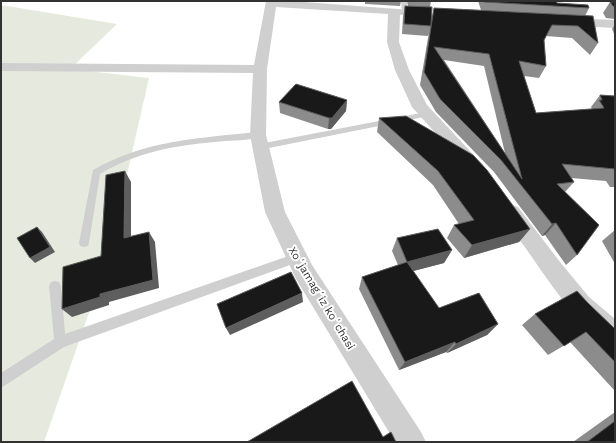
<svg xmlns="http://www.w3.org/2000/svg" width="616" height="443" font-family="'Work Sans',sans-serif">
<style>
.green{fill:#e6eade}
.lines{fill:none;stroke-linecap:round;stroke-linejoin:round}
.service{fill:#cfcfcf;fill-rule:evenodd}
.minor{fill:#cfcfcf;fill-rule:evenodd}
.wall{fill:#8c8c8c;fill-rule:evenodd}
.shaded-wall{fill:#5e5e5e}
.building{fill:#191919;stroke:#5e5e5e;fill-rule:evenodd}
.labels{text-anchor:middle;stroke-width:4;stroke-linejoin:round;paint-order:stroke}
.street-label{font-size:11px;fill:#323232;stroke:#fff}
</style>
<rect width="100%" height="100%" fill="#fff"/>
<path class="green" d="M1,5L117,24L70,69L149,78L108,258L44,442H1Z"/>
<g class="lines">
<g class="service">
<path d="M401,1H407V13L402,12Z"/>
<path d="M426,112L430,114L429,116L259,150L255,147L259,144Z"/>
<path d="M258,132L262,135L261,137C246,141 230,140 215,142C173,146 137,152 100,174L89,243L88,246L84,247L80,246L79,243L93,170C145,140 199,138 258,132Z"/>
<path d="M297,253L301,255L302,258L301,261L64,347L1,388V373L54,339L49,286L51,282L55,281L59,282L61,286L65,334Z"/>
</g>
<g class="minor">
<path d="M266,1H291L411,10L413,12L411,14L400,15L399,42L409,70L427,105L483,165L480,169L474,171L468,169L412,107L395,70L387,42L388,14L276,7L267,69L266,135L285,212L312,265L421,432L426,442H395L296,279L265,212L250,135L253,73L1,71V63L254,65Z"/>
<path d="M567,18L615,20V28L563,25L561,22L563,19Z"/>
<path d="M511,204L518,207L560,262L589,297L615,319V347C583,334 547,279 527,250C518,238 508,226 501,212L504,207Z"/>
</g>
</g>
<g class="wall">
<path d="M365,1H401L400,6L365,4Z"/>
<path d="M407,1H431L430,7L431,21L434,8L481,10L478,1H556L557,3L589,8L585,16L598,43L590,55L572,38L546,36L544,41L546,66L539,78L524,76L536,113L592,109L591,107L600,95L615,96V187H610L606,181L571,178L574,182L565,192L577,255L566,265L545,235L542,236L494,172L436,112L420,85L429,32L428,36L402,34L403,16L405,6H408ZM444,60L484,66L505,153Z"/>
<path d="M610,2H615V19L606,18L603,13Z"/>
<path d="M615,24V36L612,29Z"/>
<path d="M347,100L346,111L331,129H328L280,113L279,102Z"/>
<path d="M379,118L530,229L519,242L464,258L447,238L454,225L459,224L433,185L377,132Z"/>
<path d="M615,230V264L602,241Z"/>
<path d="M397,238L452,250L444,263L413,271L439,308L498,324L487,335L447,353L446,352L399,370L359,289L362,277L398,265L392,251Z"/>
<path d="M588,303L615,329V391L570,342L548,355L522,325L535,314Z"/>
<path d="M615,412V442H573Z"/>
</g>
<g class="shaded-wall">
<path d="M347,100L346,111L331,129H328L329,118Z"/>
<path d="M125,171L131,182V248L124,238Z"/>
<path d="M556,223L545,235L542,236L552,224Z"/>
<path d="M37,227L42,232L55,252L35,263L30,258Z"/>
<path d="M530,229L519,242L464,258L472,245Z"/>
<path d="M149,232L155,242L159,288L109,302V305L72,317L62,309L100,294Z"/>
<path d="M452,250L444,263L402,274L407,262Z"/>
<path d="M302,293L303,302L230,335L226,328Z"/>
<path d="M498,324L487,335L447,353L456,344Z"/>
<path d="M455,342L446,352L399,370L405,362Z"/>
</g>
<g class="building">
<path d="M484,1H556L557,3L588,5L589,8L484,2Z"/>
<path d="M610,2H615V7L613,6Z"/>
<path d="M405,6L432,7L431,26L404,24Z"/>
<path d="M434,8L593,16L598,43L578,26L552,25L544,40L546,66L519,61L536,113L604,108L599,100H602L600,95L615,96V169L562,164L574,182L557,184L599,225L577,255L556,223L552,224L501,160L440,99L424,72ZM434,47L489,54L522,179Z"/>
<path d="M296,84L347,100L332,118H329L279,102Z"/>
<path d="M406,116L473,155L487,170L530,229L472,245L454,225L474,220L438,171L379,118Z"/>
<path d="M125,171L124,238L149,232L153,280L100,294V297L62,309L63,267L101,256L106,175Z"/>
<path d="M37,227L50,247L30,258L17,238Z"/>
<path d="M438,229L452,250L407,262L397,238Z"/>
<path d="M407,262L439,308L479,293L498,324L456,344L455,342L405,362L362,277Z"/>
<path d="M291,272L302,293L226,328L217,304Z"/>
<path d="M577,291L588,303L615,329V362L586,332L564,346L535,314Z"/>
<path d="M352,381L383,437L391,432L396,442H247Z"/>
<path d="M615,421V442H587Z"/>
</g>
<g class="labels">
<g class="street-label">
<text transform="translate(322 298) rotate(59)" y="4">Xoʻjamagʻiz koʻchasi</text>
</g>
</g>
<rect width="616" height="443" fill="none" stroke="#323232" stroke-width="4"/>
</svg>
